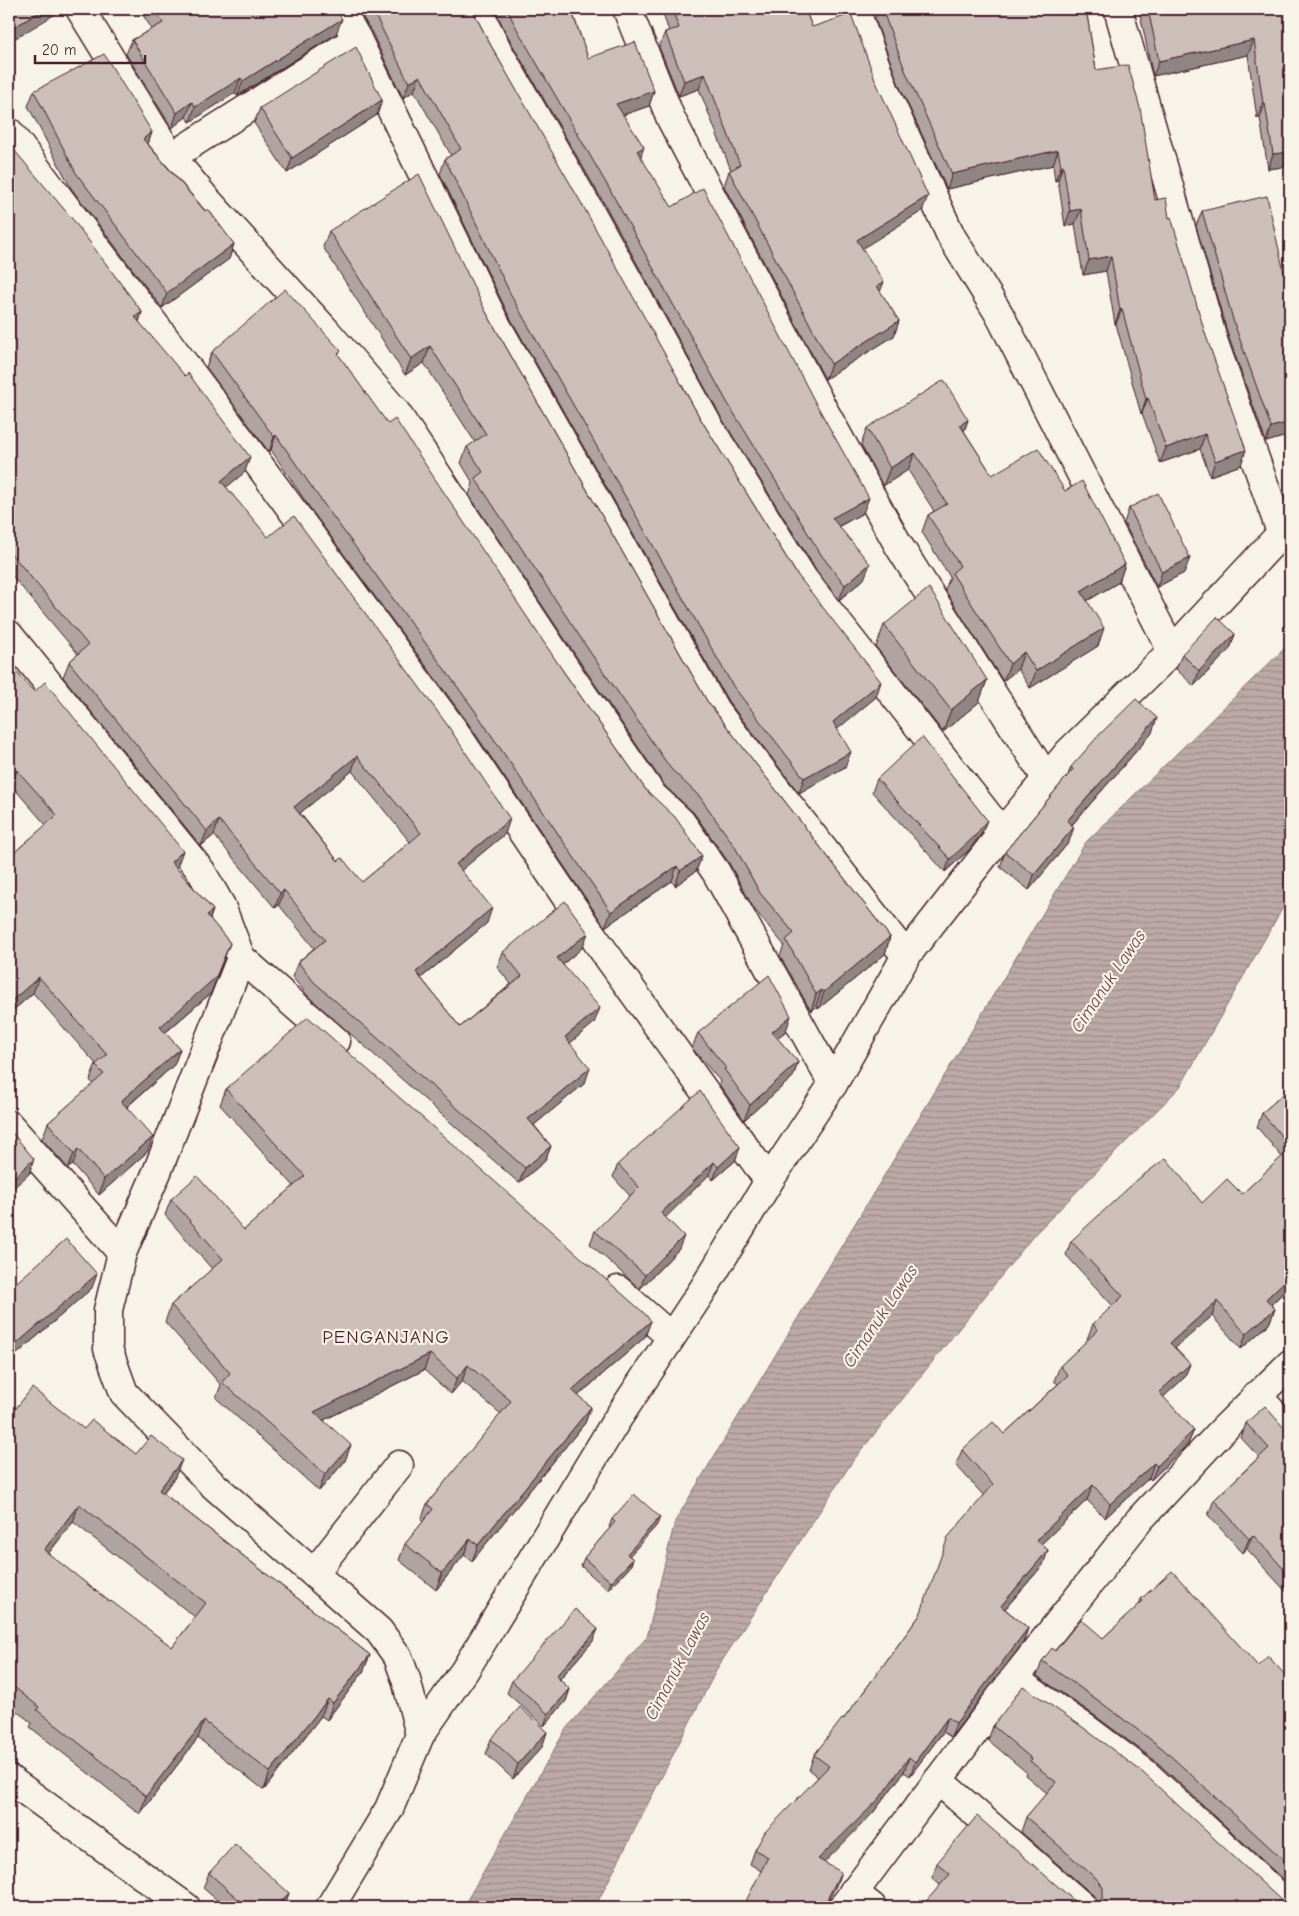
<svg xmlns="http://www.w3.org/2000/svg" width="1299" height="1916" font-family="'Comic Neue',sans-serif">
<style>
.water{fill:url(#water-rules);stroke:#8e7275}
.lines{fill:none;stroke-linecap:round;stroke-linejoin:round}
.minor-casing{stroke:#4a1f2b;stroke-width:31}
.minor{stroke:#f7f3e8;stroke-width:28}
.wall{fill:#afa49f;stroke:#4a1f2b;fill-rule:evenodd}
.shaded-wall{fill:#8f8682;stroke:#4a1f2b}
.building{fill:#ccbfb9;stroke:#4a1f2b;fill-rule:evenodd}
.labels{text-anchor:middle;stroke-width:4.5;stroke-linejoin:round;paint-order:stroke}
.water-label{font-size:18px;font-style:italic;fill:#6c4950;stroke:#f7f3e8}
.quarter-label{font-size:19px;letter-spacing:1px;fill:#4a1f2b;stroke:#f7f3e8}
</style>
<defs>
<pattern id="water-rules" width="6" height="5" patternUnits="userSpaceOnUse" patternTransform="scale(1.25)"><rect width="6" height="5" fill="#bcaaa7"/><path d="M0 2.5h6" fill="none" stroke="#9b8a88"/></pattern>
</defs>
<rect width="100%" height="100%" fill="#f7f3e8"/>
<filter id="ink" filterUnits="userSpaceOnUse"><feTurbulence type="fractalNoise" baseFrequency=".02" numOctaves="2"/><feDisplacementMap in="SourceGraphic" scale="10" xChannelSelector="R" yChannelSelector="G"/><feConvolveMatrix kernelMatrix="1 2 1 2 8 2 1 2 1" color-interpolation-filters="sRGB"/></filter>
<g filter="url(#ink)">
<path class="water" d="M1290,643V895L1180,1087L1034,1235L852,1462L718,1667L595,1907H463L566,1729L647,1637L675,1521L1086,842Z"/>
<g class="lines">
<g class="minor-casing">
<g id="minor">
<path d="M80,9L171,157L205,198L326,331L395,411L571,677L653,796L681,822L716,872L833,1084"/>
<path d="M340,9L357,39L494,321L715,710L906,956"/>
<path d="M477,9L498,51L591,213L708,425L804,580L1002,833"/>
<path d="M627,9L671,119L823,409L899,546L1046,778"/>
<path d="M855,9L885,91L951,236L999,314L1172,651"/>
<path d="M1118,9L1214,343L1281,532"/>
<path d="M9,132L210,398L455,732L585,925L769,1181"/>
<path d="M171,157L357,39"/>
<path d="M9,635L201,871L221,906L241,958L157,1172L122,1253L108,1310V1349L124,1393L211,1483L379,1631L398,1657L406,1679L420,1735"/>
<path d="M241,958L336,1041"/>
<path d="M9,1125L122,1253"/>
<path d="M618,1290L671,1337"/>
<path d="M1257,1395L1290,1432"/>
<path d="M314,1573L399,1465"/>
<path d="M1014,1679L1085,1728L1146,1774L1290,1907"/>
<path d="M9,1779L186,1907"/>
<path d="M938,1780L1083,1907"/>
<path d="M853,1892L872,1907"/>
<path d="M330,1907L389,1809L420,1735L465,1670L616,1421L704,1288L769,1181L833,1084L906,956L1002,833L1068,753L1172,651L1290,524"/>
<path d="M843,1907L1014,1679L1140,1519L1222,1431L1290,1364"/>
</g>
</g>
<use href="#minor" class="minor"/>
</g>
<g class="wall">
<path d="M142,9H336V34L237,96L235,93L190,122L186,117L172,128L126,54L132,40L152,29L141,12Z"/>
<path d="M358,9H472L490,44L700,418L796,573L876,697L837,729L845,767L799,793L728,701L508,314L440,174L445,159L451,155L414,91L403,98L371,31Z"/>
<path d="M494,9H589L573,14L588,58L654,91L649,106L623,115L640,157L863,513L838,527L864,579L839,600L817,571L721,417L605,205L512,44Z"/>
<path d="M661,9H805L812,27L922,211L862,248L880,291L899,321L894,336L825,379L724,186L729,171L731,170L699,89L679,96L659,47L665,32L669,31Z"/>
<path d="M875,9H1086L1096,70L1155,200L1169,218L1241,465L1210,476L1200,449L1160,463L1142,413L1141,414L1116,324H1115L1106,271L1083,275L1075,224L1065,226L1058,180L1055,181L1053,165L947,189L899,85L875,19L876,16Z"/>
<path d="M1139,9H1290V166L1268,169L1260,118H1257L1248,55L1153,76Z"/>
<path d="M34,91L152,132L148,144L234,244L229,259L162,308L71,188L28,106Z"/>
<path d="M382,100L377,115L287,173L254,123L260,108Z"/>
<path d="M9,144L142,312L139,322L245,472L226,487L505,834L461,870L487,923L421,978L460,1027L511,984L497,967L503,952L588,933L582,948L563,964L594,1023L570,1043L585,1083L534,1125L551,1146L545,1161L519,1183L309,997L292,977L298,962L314,948L279,905L275,908L214,835L201,846L63,677L69,662L78,654L9,572ZM352,771L410,842L362,882L338,861L300,813Z"/>
<path d="M1202,211L1287,286L1290,435L1266,442L1229,338L1196,226Z"/>
<path d="M329,231L486,312L707,701L890,937L885,954L818,1009L816,1006L811,1011L780,956L784,945L754,909L729,863L694,813L665,786L584,668L469,495L473,483L461,463L467,447L475,442L424,363L405,375L323,247Z"/>
<path d="M212,352L339,356L563,671L646,790L702,856L696,871L675,886L672,881L605,927L468,723L312,511L271,450L269,452L206,367Z"/>
<path d="M968,420L964,431L992,475L1065,491L1125,564L1119,582L1087,601L1098,646L1030,688L1018,669L1003,681L945,590L950,577L922,532L928,515L934,511L908,470L883,486L861,445L867,428Z"/>
<path d="M1129,508L1184,573L1157,587L1124,523Z"/>
<path d="M884,625L987,680L979,702L943,732L876,647Z"/>
<path d="M1235,634L1230,649L1194,686L1176,669L1182,654Z"/>
<path d="M9,664L177,867L176,868L213,910L210,919L230,943L211,993L165,1033L180,1049L174,1065L127,1107L147,1152L99,1195L73,1165L68,1168L42,1139L48,1123L93,1084L90,1080L96,1064L33,993L9,1014V857L46,825L12,786L9,788Z"/>
<path d="M1152,733L1072,825L1069,842L1029,890L1000,867L1005,852L1068,775L1071,767Z"/>
<path d="M877,779L982,833L970,849L945,872L872,792Z"/>
<path d="M786,1031L777,1038L798,1062L793,1077L744,1120L719,1084L720,1081L692,1048L698,1033Z"/>
<path d="M1290,1088V1286L1271,1305L1275,1309L1269,1324L1241,1349L1212,1316L1175,1348L1190,1364L1184,1378L1163,1397L1194,1430L1188,1444L1151,1480L1149,1478L1105,1518L1087,1500L1041,1544L1048,1550L1043,1565L1005,1609L1028,1628L1023,1643L951,1737L943,1732L910,1776L904,1772L873,1813L824,1862L836,1886L761,1871L750,1864L755,1850L818,1777L809,1770L814,1755L843,1720L920,1615L984,1496L956,1465L962,1450L1004,1434L1058,1384L1054,1381L1060,1366L1088,1340L1087,1339L1093,1324L1113,1306L1066,1255L1071,1241L1202,1203L1242,1194L1282,1157L1257,1127L1262,1113Z"/>
<path d="M226,1089L645,1337L578,1396L591,1407L585,1423L472,1561L464,1555L436,1590L399,1560L405,1544L423,1522L421,1520L427,1504L501,1414L462,1381L451,1394L424,1370L324,1420L345,1461L319,1491L216,1398L221,1385L165,1322L171,1305L212,1269L165,1215L171,1199L244,1230L294,1186L220,1105Z"/>
<path d="M740,1147L735,1161L713,1180L709,1175L665,1217L679,1249L640,1289L590,1244L595,1231L630,1196L613,1177L618,1164Z"/>
<path d="M92,1288L9,1361V1289Z"/>
<path d="M1290,1387V1409L1284,1402Z"/>
<path d="M9,1417L84,1429L136,1454L175,1477L163,1493L370,1655L363,1672L327,1720L321,1716L264,1790L198,1738L140,1814L30,1727L32,1723L9,1705ZM73,1522L195,1617L172,1647L110,1602L48,1554Z"/>
<path d="M1246,1423L1284,1428L1290,1432V1596L1247,1549L1243,1553L1208,1515L1214,1500L1259,1457L1241,1438Z"/>
<path d="M612,1519L657,1525L629,1556L633,1559L630,1567L608,1590L581,1566L584,1558L610,1528L609,1527Z"/>
<path d="M1141,1599L1258,1666L1285,1675L1290,1670V1886L1157,1762L1094,1715L1037,1676L1042,1661L1055,1651L1103,1638L1139,1605Z"/>
<path d="M598,1629L593,1641L560,1679L570,1689L566,1701L544,1726L507,1693L512,1681Z"/>
<path d="M993,1726L1285,1904H1098V1902L1093,1895L1021,1832L1026,1817L1047,1793L1025,1775L1026,1772L988,1740Z"/>
<path d="M547,1732L542,1747L513,1779L486,1754L491,1739Z"/>
<path d="M937,1863L1078,1904L940,1885L932,1878Z"/>
<path d="M209,1873L289,1893L284,1907H225L203,1888Z"/>
</g>
<g class="shaded-wall">
<path d="M45,9H57L54,15L9,42V30Z"/>
<path d="M566,9H589L563,17Z"/>
<path d="M342,19L336,34L237,96L243,81Z"/>
<path d="M1254,40L1248,55L1153,76L1159,61Z"/>
<path d="M705,74L699,89L679,96L684,81Z"/>
<path d="M420,76L414,91L403,98L409,83Z"/>
<path d="M241,78L235,93L190,122L195,107Z"/>
<path d="M654,91L649,106L611,119L616,104Z"/>
<path d="M382,100L377,115L287,173L292,158Z"/>
<path d="M192,102L186,117L172,128L177,113Z"/>
<path d="M1263,103H1265L1260,118H1257Z"/>
<path d="M152,132L147,147L143,139Z"/>
<path d="M644,147L639,162L637,151Z"/>
<path d="M1058,150L1053,165L947,189L952,174Z"/>
<path d="M1290,152V166L1268,169L1273,154Z"/>
<path d="M1063,165L1058,180L1055,181L1061,166Z"/>
<path d="M928,196L922,211L852,255L857,240Z"/>
<path d="M1081,209L1075,224L1065,226L1070,211Z"/>
<path d="M234,244L229,259L162,308L167,293Z"/>
<path d="M1111,256L1106,271L1083,275L1089,260Z"/>
<path d="M884,282L878,297L877,286Z"/>
<path d="M1122,309L1116,324H1115L1120,310Z"/>
<path d="M142,312L137,327L135,317Z"/>
<path d="M899,321L894,336L825,379L831,364Z"/>
<path d="M430,346L424,363L405,375L411,359Z"/>
<path d="M1148,398L1142,413L1141,414L1146,399Z"/>
<path d="M968,420L962,437L960,425Z"/>
<path d="M1290,422V435L1266,442L1271,427Z"/>
<path d="M1205,434L1200,449L1160,463L1166,448Z"/>
<path d="M276,435L271,450L269,452L274,437Z"/>
<path d="M1246,450L1241,465L1210,476L1215,461Z"/>
<path d="M915,453L908,470L883,486L890,468Z"/>
<path d="M250,457L245,472L216,496L221,481Z"/>
<path d="M869,498L863,513L826,533L832,518Z"/>
<path d="M1190,558L1184,573L1157,587L1162,572Z"/>
<path d="M870,564L864,579L839,600L845,585Z"/>
<path d="M1125,564L1119,582L1075,608L1081,591Z"/>
<path d="M1104,628L1098,646L1030,688L1036,671Z"/>
<path d="M1235,634L1230,649L1194,686L1199,671Z"/>
<path d="M1024,652L1018,669L1003,681L1010,664Z"/>
<path d="M987,680L979,702L943,732L951,710Z"/>
<path d="M881,682L876,697L828,737L833,722Z"/>
<path d="M1157,718L1152,733L1062,836L1067,821Z"/>
<path d="M851,752L845,767L799,793L804,778Z"/>
<path d="M357,756L352,771L289,822L294,807Z"/>
<path d="M17,770L12,786L9,788V778Z"/>
<path d="M510,819L505,834L451,879L456,864Z"/>
<path d="M219,820L214,835L201,846L207,831Z"/>
<path d="M987,820L982,833L970,849L945,872L950,859Z"/>
<path d="M1074,827L1069,842L1029,890L1034,875Z"/>
<path d="M183,851L177,867L165,877L171,862Z"/>
<path d="M702,856L696,871L675,886L680,871Z"/>
<path d="M677,866L672,881L605,927L611,912Z"/>
<path d="M284,890L279,905L275,908L280,893Z"/>
<path d="M492,908L487,923L410,987L416,972Z"/>
<path d="M213,910L207,925V915Z"/>
<path d="M588,933L582,948L552,973L557,958Z"/>
<path d="M890,937L885,954L818,1009L824,992Z"/>
<path d="M230,943L211,993L154,1042L160,1027Z"/>
<path d="M39,977L33,993L9,1014V1003Z"/>
<path d="M822,990L816,1006L811,1011L816,994Z"/>
<path d="M600,1008L594,1023L559,1052L565,1037Z"/>
<path d="M791,1016L786,1031L766,1047L772,1032Z"/>
<path d="M180,1049L174,1065L116,1116L121,1101Z"/>
<path d="M798,1062L793,1077L744,1120L750,1105Z"/>
<path d="M590,1068L585,1083L523,1134L528,1119Z"/>
<path d="M153,1137L147,1152L99,1195L104,1179Z"/>
<path d="M551,1146L545,1161L519,1183L525,1168Z"/>
<path d="M740,1147L735,1161L713,1180L718,1167Z"/>
<path d="M78,1149L73,1165L68,1168L74,1153Z"/>
<path d="M34,1159L29,1174L9,1192V1182Z"/>
<path d="M714,1162L709,1175L656,1227L661,1213Z"/>
<path d="M684,1236L679,1249L640,1289L645,1275Z"/>
<path d="M97,1274L92,1288L9,1361L14,1346Z"/>
<path d="M1290,1276V1286L1261,1314L1266,1299Z"/>
<path d="M1217,1301L1212,1316L1165,1357L1170,1343Z"/>
<path d="M1275,1309L1269,1324L1241,1349L1246,1334Z"/>
<path d="M651,1321L645,1337L566,1406L572,1390Z"/>
<path d="M430,1354L424,1370L308,1428L314,1412Z"/>
<path d="M1190,1364L1184,1378L1153,1407L1159,1392Z"/>
<path d="M468,1365L462,1381L451,1394L457,1378Z"/>
<path d="M591,1407L585,1423L472,1561L478,1545Z"/>
<path d="M1194,1430L1188,1444L1151,1480L1157,1466Z"/>
<path d="M351,1445L345,1461L319,1491L325,1474Z"/>
<path d="M182,1460L175,1477L152,1507L159,1490Z"/>
<path d="M1154,1463L1149,1478L1105,1518L1110,1504Z"/>
<path d="M1093,1485L1087,1500L1031,1554L1036,1540Z"/>
<path d="M79,1504L73,1522L37,1568L44,1550Z"/>
<path d="M660,1517L657,1525L624,1562L627,1554Z"/>
<path d="M1253,1535L1247,1549L1243,1553L1249,1539Z"/>
<path d="M470,1539L464,1555L436,1590L442,1573Z"/>
<path d="M1048,1550L1043,1565L995,1620L1001,1606Z"/>
<path d="M633,1559L630,1567L608,1590L611,1582Z"/>
<path d="M1028,1628L1023,1643L951,1737L956,1723Z"/>
<path d="M598,1629L593,1641L552,1688L556,1676Z"/>
<path d="M370,1655L363,1672L327,1720L333,1703Z"/>
<path d="M570,1689L566,1701L544,1726L548,1714Z"/>
<path d="M328,1699L321,1716L264,1790L270,1772Z"/>
<path d="M948,1717L943,1732L910,1776L915,1762Z"/>
<path d="M204,1721L198,1738L140,1814L146,1796Z"/>
<path d="M547,1732L542,1747L513,1779L518,1764Z"/>
<path d="M909,1757L904,1772L873,1813L813,1874L818,1859Z"/>
<path d="M841,1872L836,1886L825,1907H823Z"/>
<path d="M289,1893L284,1907H276Z"/>
</g>
<g class="building">
<path d="M9,9H45L9,30Z"/>
<path d="M154,9H336L342,19L243,81L241,78L195,107L192,102L177,113L132,40L163,23Z"/>
<path d="M372,9H472L490,44L583,206L700,418L796,573L881,682L833,722L851,752L804,778L733,686L513,299L445,159L461,149L420,76L409,83Z"/>
<path d="M507,9H571L588,58L635,42L654,91L616,104L644,147L637,151L672,207L703,188L815,402L869,498L832,518L870,564L845,585L822,556L727,402L610,190L517,29Z"/>
<path d="M672,9H805L812,27L851,14L876,82L928,196L857,240L884,282L877,286L899,321L831,364L729,171L740,165L705,74L684,81L665,32L679,28Z"/>
<path d="M882,9H1086L1096,70L1128,65L1140,108L1155,200L1166,198L1169,218L1171,217L1205,333L1246,450L1215,461L1205,434L1166,448L1148,398L1146,399L1122,309L1120,310L1111,256L1089,260L1081,209L1070,211L1063,165L1061,166L1058,150L952,174L905,70Z"/>
<path d="M1148,9H1290V152L1273,154L1265,103H1263L1254,40L1159,61Z"/>
<path d="M356,47L382,100L292,158L260,108Z"/>
<path d="M104,54L152,132L143,139L205,211L208,209L234,244L167,293L76,173L34,91Z"/>
<path d="M9,144L74,221L142,312L135,317L185,376L188,373L250,457L221,481L268,537L294,516L448,726L510,819L456,864L492,908L416,972L460,1027L522,976L503,952L565,901L588,933L557,958L600,1008L565,1037L590,1068L528,1119L551,1146L525,1168L314,982L298,962L325,940L284,890L280,893L219,820L207,831L69,662L88,645L9,551ZM357,756L421,833L362,882L342,858L338,861L294,807Z"/>
<path d="M419,174L486,312L707,701L890,937L824,992L822,990L816,994L786,940L794,933L760,893L735,847L700,797L671,769L590,652L475,478L483,472L467,447L486,434L430,346L411,359L329,231Z"/>
<path d="M1267,196L1287,286H1290V422L1271,427L1234,323L1202,211Z"/>
<path d="M285,289L341,351L338,354L388,424L395,419L563,671L646,790L675,817L702,856L680,871L677,866L611,912L473,708L318,496L276,435L274,437L212,352Z"/>
<path d="M944,380L968,420L960,425L992,475L1038,448L1065,491L1082,481L1125,564L1081,591L1104,628L1036,671L1024,652L1010,664L952,573L960,566L928,515L947,504L915,453L890,468L867,428Z"/>
<path d="M1158,493L1190,558L1162,572L1129,508Z"/>
<path d="M929,588L987,680L951,710L884,625Z"/>
<path d="M1217,617L1235,634L1199,671L1182,654Z"/>
<path d="M9,664L34,692L45,682L183,851L171,862L213,910L207,915L230,943L216,977L160,1027L180,1049L121,1101L153,1137L104,1179L78,1149L74,1153L48,1123L104,1074L95,1065L107,1055L39,977L9,1003V857L57,815L17,770L9,778Z"/>
<path d="M1136,699L1157,718L1067,821L1074,827L1034,875L1005,852L1073,769L1071,767L1099,735Z"/>
<path d="M922,737L987,820L975,836L950,859L877,779Z"/>
<path d="M769,975L791,1016L772,1032L798,1062L750,1105L724,1069L726,1068L698,1033Z"/>
<path d="M308,1017L644,1313L651,1321L572,1390L591,1407L478,1545L470,1539L442,1573L405,1544L433,1509L427,1504L511,1401L468,1365L457,1378L430,1354L314,1412L351,1445L325,1474L222,1382L230,1373L171,1305L223,1259L171,1199L197,1176L244,1230L305,1176L226,1089Z"/>
<path d="M1290,1088V1146L1262,1113Z"/>
<path d="M700,1091L740,1147L718,1167L714,1162L661,1213L684,1236L645,1275L595,1231L639,1187L618,1164Z"/>
<path d="M9,1129L34,1159L9,1182Z"/>
<path d="M1290,1149V1276L1266,1299L1275,1309L1246,1334L1217,1301L1170,1343L1190,1364L1159,1392L1194,1430L1157,1466L1154,1463L1110,1504L1093,1485L1036,1540L1048,1550L1001,1606L1028,1628L956,1723L948,1717L915,1762L909,1757L879,1799L818,1859L841,1872L823,1907H743L768,1857L755,1850L765,1832L829,1766L814,1755L842,1719L843,1720L920,1615L948,1537L993,1485L962,1450L993,1422L1004,1434L1068,1375L1060,1366L1098,1330L1093,1324L1123,1296L1071,1241L1137,1180L1166,1158L1202,1203L1227,1179L1242,1194Z"/>
<path d="M66,1239L97,1274L14,1346L9,1340V1289Z"/>
<path d="M32,1388L84,1429L92,1420L136,1454L151,1436L182,1460L159,1490L370,1655L333,1703L328,1699L270,1772L204,1721L146,1796L37,1710L39,1707L9,1683V1417ZM79,1504L206,1603L172,1647L111,1601L110,1602L44,1550Z"/>
<path d="M1265,1406L1284,1428L1290,1432V1576L1253,1535L1249,1539L1214,1500L1269,1448L1246,1423Z"/>
<path d="M634,1494L660,1517L627,1554L633,1559L611,1582L584,1558L615,1522L612,1519Z"/>
<path d="M1172,1571L1258,1666L1268,1656L1285,1675L1290,1670V1866L1162,1748L1099,1701L1042,1661L1052,1648L1055,1651L1081,1619L1103,1638L1143,1601L1141,1599Z"/>
<path d="M575,1609L598,1629L556,1676L570,1689L548,1714L512,1681Z"/>
<path d="M1023,1686L1081,1726L1141,1771L1285,1904L1290,1907H1093L1100,1902L1103,1896V1888L1099,1881L1026,1817L1056,1782L1030,1761L1032,1759L993,1726Z"/>
<path d="M520,1707L547,1732L518,1764L491,1739Z"/>
<path d="M977,1816L1078,1904L1084,1907H921L950,1874L937,1863Z"/>
<path d="M235,1844L289,1893L276,1907H247L209,1873Z"/>
</g>
</g>
<g class="labels">
<g class="water-label">
<text transform="translate(1108 981) rotate(-56)" y="6">Cimanuk Lawas</text>
<text transform="translate(880 1316) rotate(-56)" y="6">Cimanuk Lawas</text>
<text transform="translate(677 1666) rotate(-62)" y="6">Cimanuk Lawas</text>
</g>
<g class="quarter-label">
<text x="386" y="1343">PENGANJANG</text>
</g>
</g>
<rect width="1299" height="1916" fill="none" stroke="#f7f3e8" stroke-width="30"/>
<rect x="15" y="15" width="1269" height="1886" fill="none" stroke="#4a1f2b" stroke-width="2" filter="url(#ink)"/>
<path d="M35 55v8h110v-8" fill="none" stroke="#4a1f2b" stroke-width="2.5"/>
<text x="42" y="55" font-size="15" fill="#4a1f2b" stroke="#f7f3e8" stroke-width="4" paint-order="stroke">20 m</text>
</svg>
